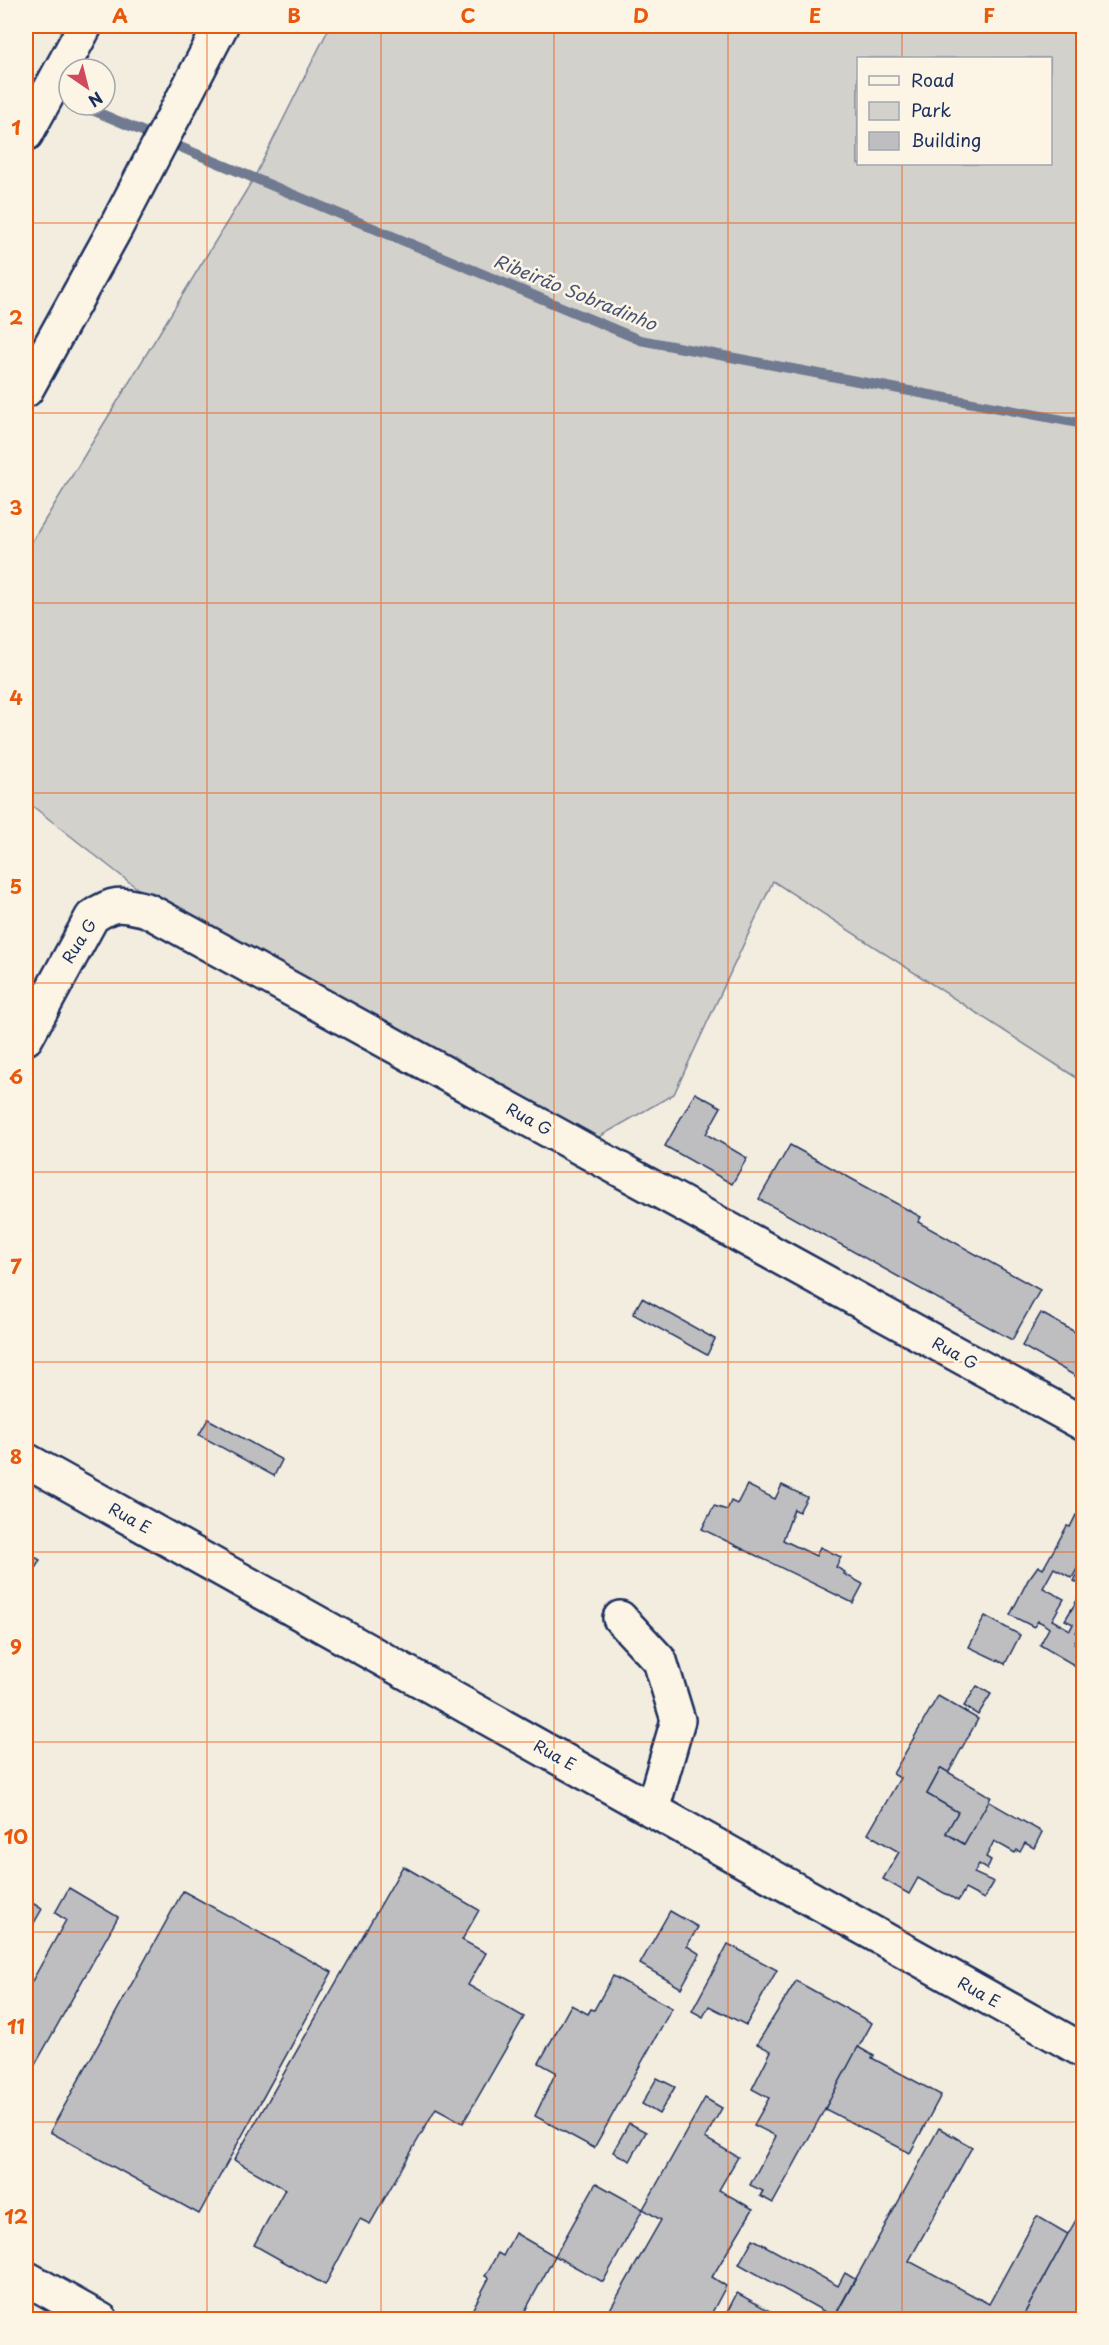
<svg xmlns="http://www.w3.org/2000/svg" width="1109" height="2345" font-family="'Playpen Sans',sans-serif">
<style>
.green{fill:#d3d1cc;stroke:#778095;stroke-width:1.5;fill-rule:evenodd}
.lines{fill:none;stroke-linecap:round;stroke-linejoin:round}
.stream{stroke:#707a91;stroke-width:10}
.building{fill:#bebec0;stroke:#1b2f5e;stroke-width:1.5}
.minor-casing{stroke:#1b2f5e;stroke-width:38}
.major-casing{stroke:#1b2f5e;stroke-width:38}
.highway-casing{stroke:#1b2f5e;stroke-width:38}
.minor{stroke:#fcf5e5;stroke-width:33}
.major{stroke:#fcf5e5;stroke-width:33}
.highway{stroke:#fcf5e5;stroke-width:33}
.grid{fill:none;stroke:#e8590c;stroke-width:1.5;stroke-opacity:0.55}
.labels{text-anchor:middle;stroke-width:5;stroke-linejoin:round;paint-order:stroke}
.street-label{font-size:16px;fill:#1b2f5e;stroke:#fcf5e5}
.water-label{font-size:18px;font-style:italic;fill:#465478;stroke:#fcf5e5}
.neatline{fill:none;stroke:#e8590c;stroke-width:2}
.grid-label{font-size:20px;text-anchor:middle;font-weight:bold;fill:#e8590c}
</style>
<rect width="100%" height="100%" fill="#f3ede0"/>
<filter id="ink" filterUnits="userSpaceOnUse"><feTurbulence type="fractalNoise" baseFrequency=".0167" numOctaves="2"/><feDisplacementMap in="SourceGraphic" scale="12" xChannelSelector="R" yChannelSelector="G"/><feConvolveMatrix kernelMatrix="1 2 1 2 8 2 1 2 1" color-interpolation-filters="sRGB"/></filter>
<g filter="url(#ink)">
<path class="green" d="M330,26H1083V1082L773,881L674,1094L587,1144L138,889L26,801V551L254,178ZM858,58H1050V164H858Z"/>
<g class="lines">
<g class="stream">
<path d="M26,82L69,100"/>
<path d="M80,105L640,340L1084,424"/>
</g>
</g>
<g class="building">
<path d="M695,1093L721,1107L706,1134L747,1158L732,1184L665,1146Z"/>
<path d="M790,1145L921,1217L918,1222L1040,1290L1012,1340L759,1199Z"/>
<path d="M642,1298L715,1339L707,1355L633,1314Z"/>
<path d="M1041,1313L1084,1337V1381L1022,1346Z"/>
<path d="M208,1419L282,1460L274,1476L199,1435Z"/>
<path d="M747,1485L775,1499L782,1485L807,1497L799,1512L794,1509L783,1540L816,1556L820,1547L841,1557L836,1567L845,1572L844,1574L863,1584L853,1603L702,1529L714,1506L727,1510L731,1501L737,1504Z"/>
<path d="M1076,1515L1084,1519V1556L1072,1578L1054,1568L1043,1588L1064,1599L1052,1620L1070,1630L1073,1624L1065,1620L1084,1589V1631L1078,1628L1076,1633L1079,1634L1074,1644L1084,1649V1671L1040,1645L1049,1628L1042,1623L1038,1621L1034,1627L1010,1615L1028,1580L1038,1566L1043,1569L1067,1526L1070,1527Z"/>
<path d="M26,1552L40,1560L26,1584Z"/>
<path d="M1084,1562V1587L1074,1581Z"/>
<path d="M985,1616L1020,1635L1005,1664L969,1647Z"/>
<path d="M977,1686L991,1694L978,1715L964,1706Z"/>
<path d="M938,1696L978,1719L948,1773L941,1768L927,1794L958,1812L946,1833L964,1844L988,1801L1042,1832L1034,1848L1025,1843L1020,1852L1017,1850L1015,1853L994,1841L986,1857L991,1860L987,1869L979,1864L974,1873L994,1882L984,1899L965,1889L958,1901L918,1878L909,1894L883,1879L899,1852L868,1834L900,1778L893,1774Z"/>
<path d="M941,1768L991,1797L964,1844L946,1833L958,1812L927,1794Z"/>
<path d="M1084,1799V1816L1077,1812Z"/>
<path d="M403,1866L479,1910L462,1940L486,1953L468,1985L524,2017L463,2123L436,2108L370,2224L360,2219L325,2285L254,2245L285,2189L234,2160Z"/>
<path d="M69,1888L118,1917L26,2081V1992L66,1920L55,1913Z"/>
<path d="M183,1891L332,1972L199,2214L50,2132Z"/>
<path d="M26,1899L42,1909L26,1937Z"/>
<path d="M670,1911L698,1927L687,1946L700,1954L681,1988L640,1964Z"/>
<path d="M728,1944L777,1970L746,2025L709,2006L703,2017L692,2011Z"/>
<path d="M613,1976L672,2008L594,2148L535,2116L556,2072L539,2063L571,2005L588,2014L591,2009L594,2010Z"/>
<path d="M796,1981L872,2023L773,2203L760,2196L763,2191L750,2185L776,2136L754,2125L769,2098L752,2089L771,2051L757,2044Z"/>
<path d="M858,2047L874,2056L872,2058L941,2095L910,2153L825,2109Z"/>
<path d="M657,2078L675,2087L659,2114L642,2104Z"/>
<path d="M705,2098L722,2108L705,2138L738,2157L719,2190L753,2209L712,2277L726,2286L708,2320H604L661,2220L643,2209Z"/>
<path d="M629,2123L646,2132L630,2161L613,2152Z"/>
<path d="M939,2128L972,2147L909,2261L989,2304L1037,2216L1068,2234L1021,2320H833Z"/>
<path d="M596,2183L643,2209L603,2282L555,2256Z"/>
<path d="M1084,2206V2320H1021L1068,2234Z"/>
<path d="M515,2233L555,2256L520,2320H467L489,2278L485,2276L498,2253L503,2256Z"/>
<path d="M753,2239L838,2286L845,2273L855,2279L834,2317L739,2264Z"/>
<path d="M737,2293L786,2320H723Z"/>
</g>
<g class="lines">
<g class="minor-casing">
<g id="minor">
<path d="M26,1038L92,917C115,901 121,904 147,910L1084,1424"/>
<path d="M26,1460L1084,2051"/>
<path d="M620,1618L660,1661L678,1720L652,1810"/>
<path d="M26,2278L101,2320"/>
</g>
</g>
<g class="major-casing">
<path id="major" d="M26,390L115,229L221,26"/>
</g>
<g class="highway-casing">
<path id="highway" d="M26,134L85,26"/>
</g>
<use href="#minor" class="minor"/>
<use href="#major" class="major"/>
<use href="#highway" class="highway"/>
</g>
</g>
<path class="grid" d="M207,26V2320M381,26V2320M554,26V2320M728,26V2320M902,26V58M902,164V2320M26,223H1084M26,413H1084M26,603H1084M26,793H1084M26,983H1084M26,1172H1084M26,1362H1084M26,1552H1084M26,1742H1084M26,1932H1084M26,2122H1084"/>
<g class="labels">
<g class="street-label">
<text transform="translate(79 941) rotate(-58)" y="6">Rua G</text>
<text transform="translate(529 1119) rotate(29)" y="6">Rua G</text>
<text transform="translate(955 1353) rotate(29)" y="6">Rua G</text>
<text transform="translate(130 1518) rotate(29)" y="6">Rua E</text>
<text transform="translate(555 1755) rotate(29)" y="6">Rua E</text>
<text transform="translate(979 1992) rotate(29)" y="6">Rua E</text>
</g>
<g class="water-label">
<text transform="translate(575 293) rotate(22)" y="6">Ribeirão Sobradinho</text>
</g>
</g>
<rect width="1109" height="2345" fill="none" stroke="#fcf5e5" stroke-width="66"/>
<rect x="857" y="57" width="195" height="108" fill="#fcf5e5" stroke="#a2a6af" stroke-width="1.5"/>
<rect x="869" y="76" width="30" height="9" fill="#fcf5e5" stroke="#a2a6af" stroke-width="1.5"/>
<text x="911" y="87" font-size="18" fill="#1b2f5e">Road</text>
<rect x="869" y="102" width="30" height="18" fill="#d3d1cc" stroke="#a2a6af" stroke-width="1.5"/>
<text x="911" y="117" font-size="18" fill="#1b2f5e">Park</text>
<rect x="869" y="132" width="30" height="18" fill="#bebec0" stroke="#a2a6af" stroke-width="1.5"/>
<text x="911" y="147" font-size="18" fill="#1b2f5e">Building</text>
<g transform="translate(87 87) rotate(145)"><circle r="28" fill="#fcf5e5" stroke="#a2a6af" stroke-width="1.5"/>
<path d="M0-4.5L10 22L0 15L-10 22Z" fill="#d1495b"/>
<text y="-9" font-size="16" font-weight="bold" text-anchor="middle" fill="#1b2f5e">N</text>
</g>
<rect x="33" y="33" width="1043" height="2279" class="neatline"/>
<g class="grid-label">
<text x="120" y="23">A</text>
<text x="294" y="23">B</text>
<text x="468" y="23">C</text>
<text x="641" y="23">D</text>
<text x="815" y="23">E</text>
<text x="989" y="23">F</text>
<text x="16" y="135">1</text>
<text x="16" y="325">2</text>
<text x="16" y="515">3</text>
<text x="16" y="705">4</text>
<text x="16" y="894">5</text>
<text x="16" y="1084">6</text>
<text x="16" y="1274">7</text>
<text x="16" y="1464">8</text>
<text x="16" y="1654">9</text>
<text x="16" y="1844">10</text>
<text x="16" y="2034">11</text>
<text x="16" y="2224">12</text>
</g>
</svg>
